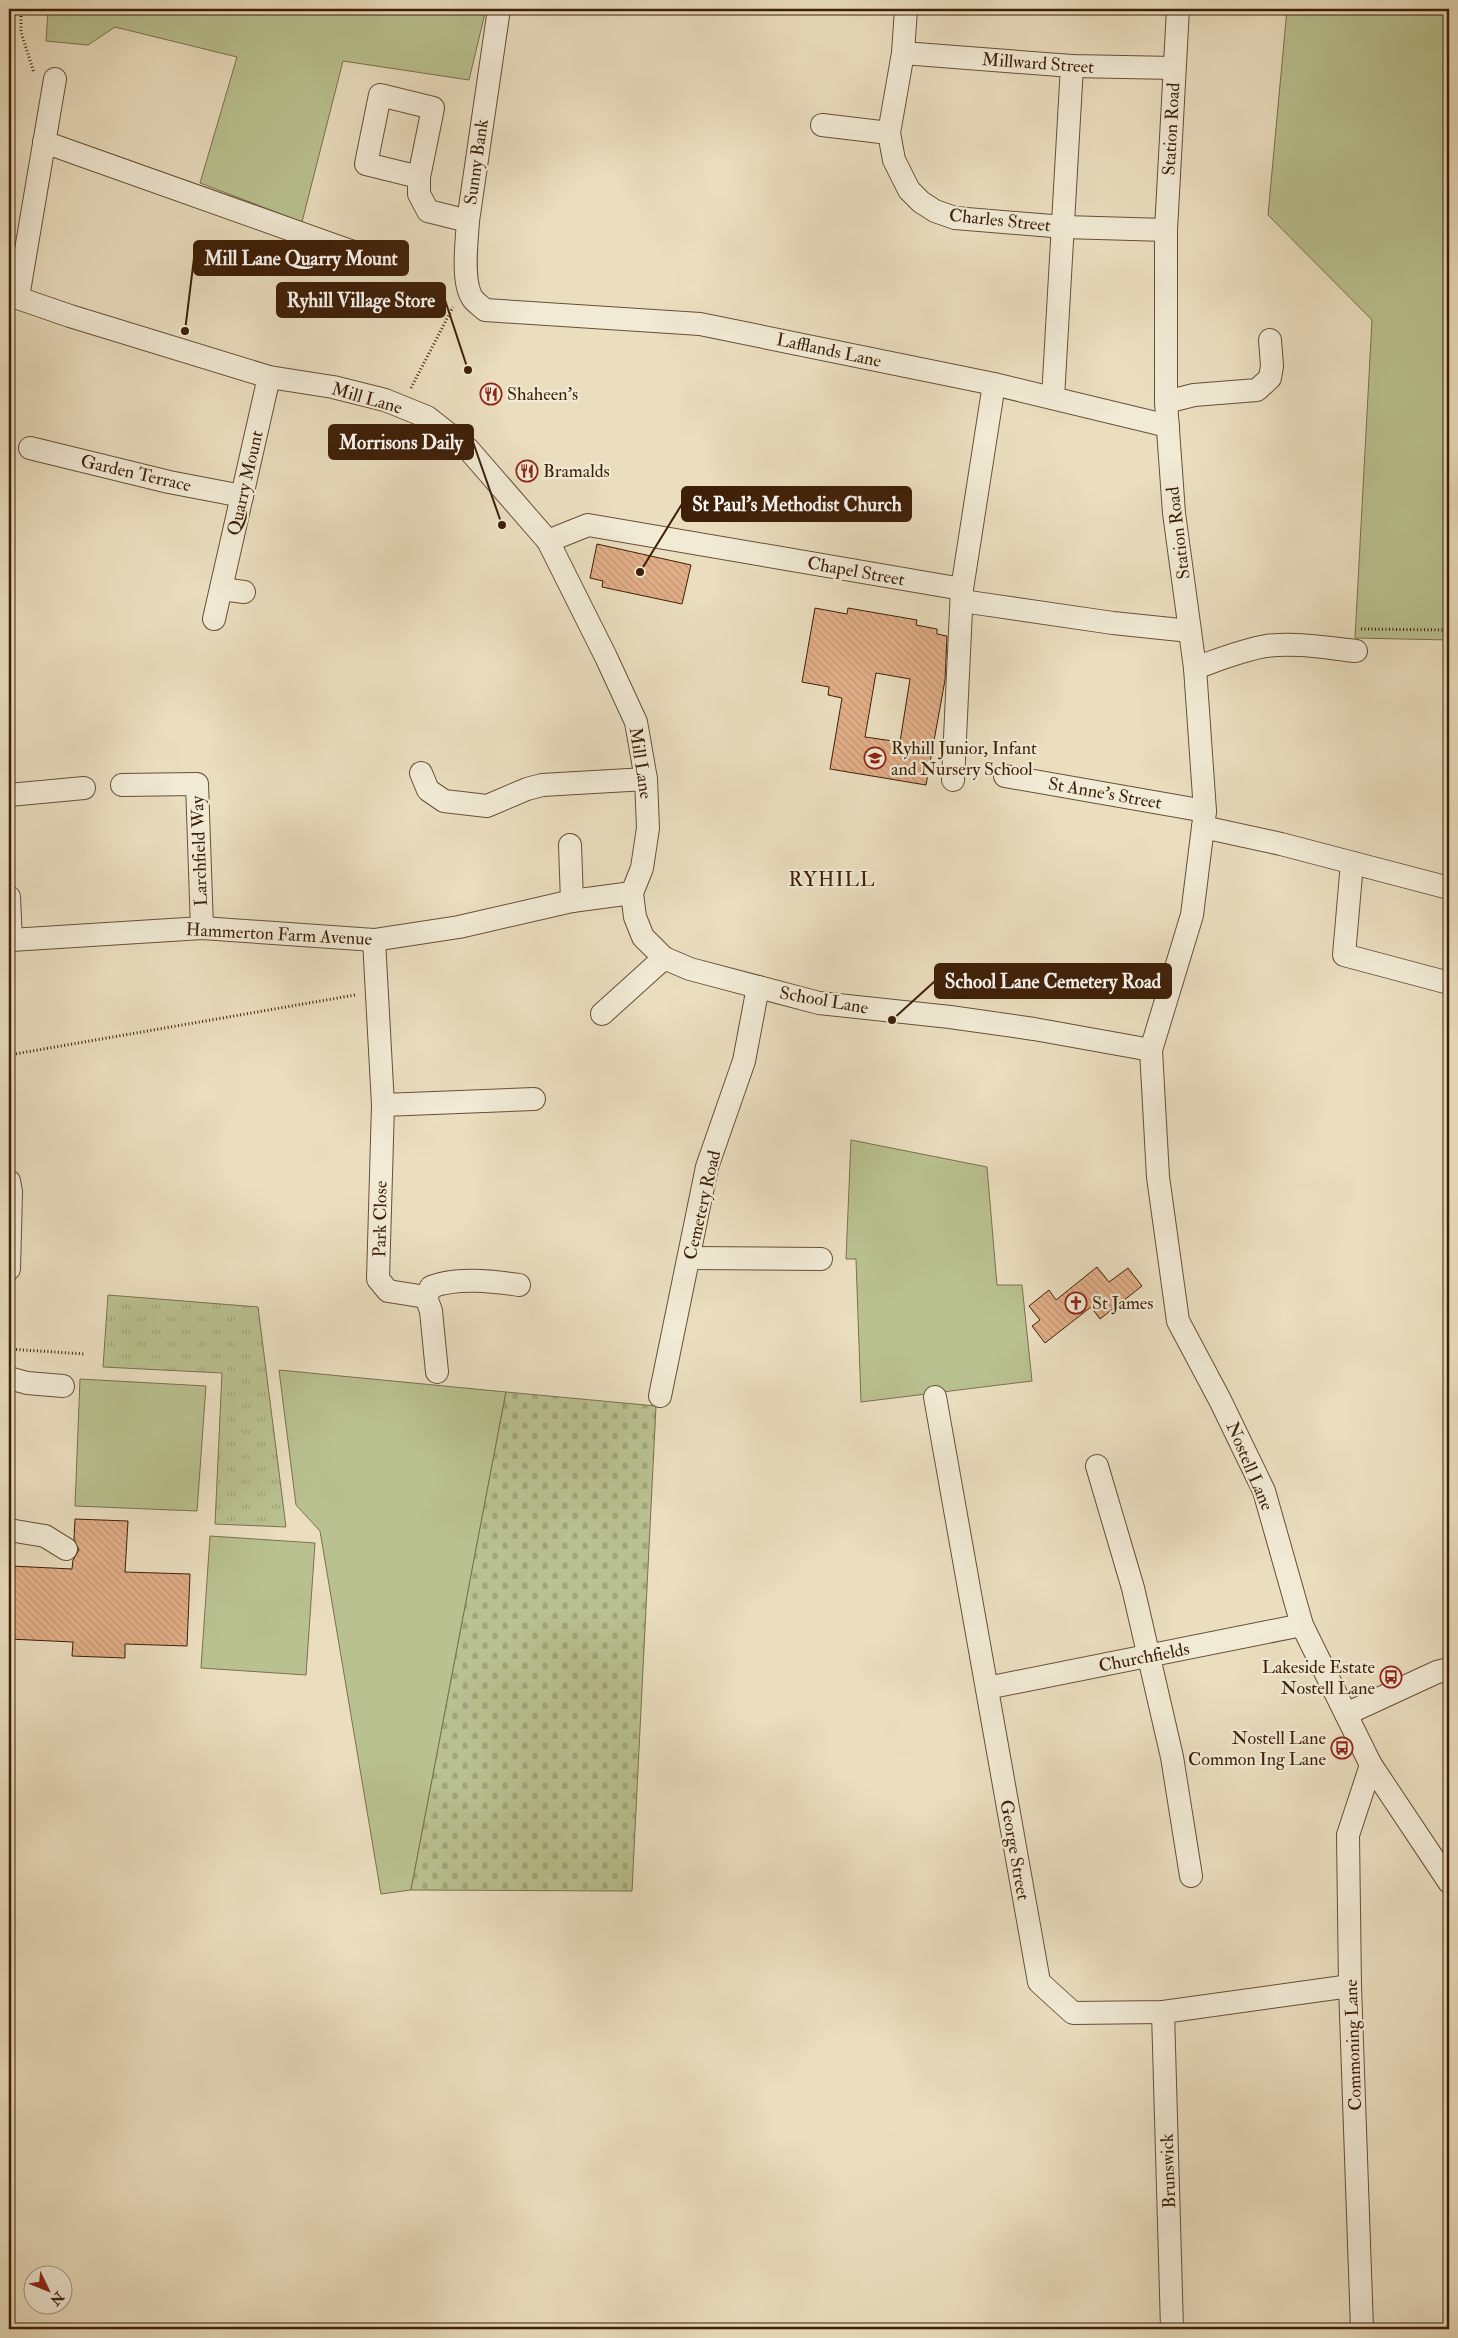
<svg xmlns="http://www.w3.org/2000/svg" width="1458" height="2338" font-family="'IM FELL Double Pica',serif">
<style>
.green{fill:#b9c190;stroke:#7c704c}
.cemetery{fill:url(#cemetery-stones);stroke:#7c704c}
.park{fill:url(#park-tufts);stroke:#7c704c}
.building{fill:url(#building-back-hatch);stroke:#3e1f07;fill-rule:evenodd}
.lines{fill:none;stroke-linecap:round;stroke-linejoin:round}
.minor-casing{stroke:#694f35;stroke-width:24}
.path{stroke:#3e1f07;stroke-width:3;stroke-dasharray:1 2.5;stroke-linecap:butt}
.minor{stroke:#f1ead5;stroke-width:22}
.labels{text-anchor:middle;stroke-width:4.5;stroke-linejoin:round;paint-order:stroke}
.street-label{font-size:18px;fill:#3e1f07;stroke:#f1ead5}
.poi-label{font-size:18px;fill:#3e1f07;stroke:#f1ead5;text-anchor:start}
.quarter-label{font-size:20px;letter-spacing:1px;fill:#3e1f07;stroke:#f1ead5}
.leader{fill:none;stroke:#3e1f07;stroke-width:2}
.callout-dot{fill:#3e1f07;stroke:#f1ead5;stroke-width:2}
.callout{fill:#3e1f07;stroke:#3e1f07;stroke-width:2}
.callout-label{font-size:19px;text-anchor:middle;font-weight:bold;fill:#fff}
</style>
<defs>
<pattern id="cemetery-stones" width="16" height="16" patternUnits="userSpaceOnUse" patternTransform="scale(1.25)"><rect width="16" height="16" fill="#b9c190"/><path d="M2 7V4a2 2 0 0 1 4 0v3zM10 15v-3a2 2 0 0 1 4 0v3z" fill="#a0a57b"/></pattern>
<pattern id="park-tufts" width="24" height="20" patternUnits="userSpaceOnUse" patternTransform="scale(1.25)"><rect width="24" height="20" fill="#b9c190"/><path d="M3 7l-1-3M5 7V3M7 7l1-3M15 17l-1-3M17 17v-4M19 17l1-3" fill="none" stroke="#a0a57b"/></pattern>
<pattern id="building-back-hatch" width="6" height="6" patternUnits="userSpaceOnUse" patternTransform="scale(1.25)"><rect width="6" height="6" fill="#e2af88"/><path d="M-1 5l2 2M0 0l6 6M5-1l2 2" fill="none" stroke="#c39674"/></pattern>
</defs>
<rect width="100%" height="100%" fill="#eadebf"/>
<filter id="stains"><feTurbulence type="fractalNoise" baseFrequency=".004" numOctaves="4"/><feColorMatrix values="0 0 0 0 .2 0 0 0 0 .09 0 0 0 0 .02 0 0 0 .5 -.17"/></filter>
<radialGradient id="worn" r=".72"><stop offset=".6" stop-color="#630" stop-opacity="0"/><stop offset="1" stop-color="#630" stop-opacity=".3"/></radialGradient>
<g class="green">
<path d="M48,9H486L469,80L343,61L302,222L200,183L237,57L115,27L88,45L46,41Z"/>
<path d="M1287,9H1449V640L1355,638L1372,320L1268,215Z"/>
<path d="M851,1140L987,1167L997,1285H1022L1032,1381L861,1402L856,1259H846Z"/>
<path d="M279,1370L506,1392L411,1890L381,1894L320,1531L296,1505Z"/>
<path d="M80,1379L206,1386L197,1511L75,1506Z"/>
<path d="M210,1536L315,1543L306,1675L201,1668Z"/>
</g>
<path class="cemetery" d="M506,1392L656,1406L632,1891L411,1890Z"/>
<path class="park" d="M108,1295L258,1307L286,1527L215,1524L222,1373L103,1367Z"/>
<g class="building">
<path d="M597,544L691,565L682,604L602,587L603,581L590,578Z"/>
<path d="M815,608L847,614L848,608L917,620L916,625L937,629V634L947,636L945,680L926,785L830,769L842,698L828,695L829,687L802,682ZM876,673L910,679L900,742L865,737Z"/>
<path d="M1097,1267L1109,1282L1128,1268L1142,1286L1100,1319L1091,1307L1045,1343L1032,1326L1040,1320L1029,1306L1049,1290L1056,1300Z"/>
<path d="M75,1519L128,1521L125,1572L190,1574L187,1646L125,1644V1658L72,1656L73,1642L9,1639L11,1566L72,1569L73,1560L79,1550L74,1539Z"/>
</g>
<g class="lines">
<g class="minor-casing">
<g id="minor">
<path d="M499,9L468,221C467,240 461,283 473,299C476,303 481,306 485,310L700,324L994,384L1168,426"/>
<path d="M906,9L903,53L889,133L894,160L909,190L921,202L935,211L955,218L1064,227L1166,230"/>
<path d="M1178,9L1166,230V402L1174,513L1195,668L1205,811L1192,915L1151,1050L1158,1177L1178,1321L1220,1400L1264,1491L1302,1625L1371,1765L1449,1882"/>
<path d="M903,53L1072,66L1174,68"/>
<path d="M822,125L889,133"/>
<path d="M44,142L376,260"/>
<path d="M419,177L366,164L380,95L433,108L419,177V194L428,211L468,221"/>
<path d="M9,295L70,316L269,377L333,387L385,400L427,417L469,450L548,541L606,657L636,722L646,779L648,828L642,868L632,893L635,917L643,937L664,958L690,969L819,1003L950,1017L1034,1029L1151,1050"/>
<path d="M18,297L55,79"/>
<path d="M1053,398L1072,66"/>
<path d="M1166,402L1194,395L1257,390L1270,378L1272,366L1270,340"/>
<path d="M30,448L169,482L242,496"/>
<path d="M548,541L588,525L962,589L994,384"/>
<path d="M221,589L244,592"/>
<path d="M962,601L1113,623L1190,631"/>
<path d="M214,619L269,377"/>
<path d="M1195,668C1218,660 1242,650 1266,646C1296,642 1327,648 1356,651"/>
<path d="M421,773L428,790L444,801L487,806L527,789L542,785L646,779"/>
<path d="M1005,776L1205,811"/>
<path d="M953,780L962,589"/>
<path d="M122,785L197,784L202,928"/>
<path d="M9,795L84,788"/>
<path d="M1203,827L1281,844L1449,888"/>
<path d="M570,845L572,901"/>
<path d="M1352,863L1344,955L1449,983"/>
<path d="M9,897L11,940L202,928L374,940L459,927L572,901L632,893"/>
<path d="M374,940L383,1105L378,1279L388,1291L426,1297"/>
<path d="M602,1014L664,958"/>
<path d="M383,1105L534,1099"/>
<path d="M9,1181L11,1192L9,1269"/>
<path d="M690,1258L821,1259"/>
<path d="M437,1372L431,1311L426,1297L431,1287C457,1277 492,1281 519,1285"/>
<path d="M9,1378L27,1383L63,1386"/>
<path d="M660,1396L707,1167L744,1061L758,987"/>
<path d="M935,1397L1039,1982L1073,2013L1163,2012L1350,1986"/>
<path d="M1097,1466L1133,1588L1172,1757L1191,1876"/>
<path d="M9,1530L45,1536L66,1549"/>
<path d="M987,1688L1302,1625"/>
<path d="M1346,1714L1437,1672L1449,1669"/>
<path d="M1163,2012L1172,2329"/>
<path d="M1362,2329L1350,1986L1348,1835L1371,1765"/>
</g>
</g>
<g class="path">
<path d="M21,9V32L34,73"/>
<path d="M411,388L453,307"/>
<path d="M1361,629L1449,630"/>
<path d="M9,1055L355,995"/>
<path d="M9,1349L85,1354"/>
</g>
<use href="#minor" class="minor"/>
</g>
<defs>
<g id="restaurant-ring" transform="scale(1.125)"><circle r="9.5" fill="#f1ead5" stroke="#8f2418" stroke-width="1.5"/><path d="M-5-6h1v4h1v-4h1v4h1v-4h1v5L-1.5 .5V6h-2V.5L-5-1ZM5-6V6H3V1.5H1.5Q1.5-4 5-6Z" fill="#8f2418"/></g>
<g id="school-ring" transform="scale(1.125)"><circle r="9.5" fill="#f1ead5" stroke="#8f2418" stroke-width="1.5"/><path d="M0-5L7-2L0 1L-7-2ZM-4 1L0 2.5L4 1V4Q0 6-4 4Z" fill="#8f2418"/></g>
<g id="church-ring" transform="scale(1.125)"><circle r="9.5" fill="#f1ead5" stroke="#8f2418" stroke-width="1.5"/><path d="M-1.2-6h2.4v3.5h3.3v2.4h-3.3V6h-2.4V-.1h-3.3v-2.4h3.3Z" fill="#8f2418"/></g>
<g id="bus-ring" transform="scale(1.125)"><circle r="9.5" fill="#f1ead5" stroke="#8f2418" stroke-width="1.5"/><path d="M-5-6H5V4H4V6H2V4H-2V6H-4V4H-5ZM-3.5-4V0h7V-4ZM-3.5 1.2v1.5H-2V1.2ZM2 1.2v1.5H3.5V1.2Z" fill="#8f2418"/></g>
</defs>
<g fill-rule="evenodd">
<use href="#restaurant-ring" x="491" y="394"/>
<use href="#restaurant-ring" x="527" y="471"/>
<use href="#school-ring" x="875" y="758"/>
<use href="#church-ring" x="1076" y="1303"/>
<use href="#bus-ring" x="1391" y="1677"/>
<use href="#bus-ring" x="1342" y="1748"/>
</g>
<g class="labels">
<g class="street-label">
<text transform="translate(1038 63) rotate(4)" y="6">Millward Street</text>
<text transform="translate(1171 129) rotate(-87)" y="6">Station Road</text>
<text transform="translate(476 162) rotate(-82)" y="6">Sunny Bank</text>
<text transform="translate(1000 220) rotate(6)" y="6">Charles Street</text>
<text transform="translate(829 350) rotate(12)" y="6">Lafflands Lane</text>
<text transform="translate(367 398) rotate(16)" y="6">Mill Lane</text>
<text transform="translate(136 473) rotate(13)" y="6">Garden Terrace</text>
<text transform="translate(245 483) rotate(-77)" y="6">Quarry Mount</text>
<text transform="translate(1178 533) rotate(-97)" y="6">Station Road</text>
<text transform="translate(856 571) rotate(10)" y="6">Chapel Street</text>
<text transform="translate(641 763) rotate(81)" y="6">Mill Lane</text>
<text transform="translate(1105 793) rotate(10)" y="6">St Anne's Street</text>
<text transform="translate(199 851) rotate(-92)" y="6">Larchfield Way</text>
<text transform="translate(279 934) rotate(3)" y="6">Hammerton Farm Avenue</text>
<text transform="translate(824 1000) rotate(10)" y="6">School Lane</text>
<text transform="translate(702 1205) rotate(-77)" y="6">Cemetery Road</text>
<text transform="translate(380 1219) rotate(-89)" y="6">Park Close</text>
<text transform="translate(1250 1466) rotate(67)" y="6">Nostell Lane</text>
<text transform="translate(1144 1657) rotate(-11)" y="6">Churchfields</text>
<text transform="translate(1015 1850) rotate(80)" y="6">George Street</text>
<text transform="translate(1353 2045) rotate(-92)" y="6">Commoning Lane</text>
<text transform="translate(1168 2171) rotate(-92)" y="6">Brunswick</text>
</g>
<g class="poi-label">
<text x="507" y="400">Shaheen's</text>
<text x="543" y="477">Bramalds</text>
<text x="891" y="754">Ryhill Junior, Infant<tspan x="891" dy="21">and Nursery School</tspan></text>
<text x="1092" y="1309">St James</text>
<text x="1375" y="1673" text-anchor="end">Lakeside Estate<tspan x="1375" dy="21">Nostell Lane</tspan></text>
<text x="1326" y="1744" text-anchor="end">Nostell Lane<tspan x="1326" dy="21">Common Ing Lane</tspan></text>
</g>
<g class="quarter-label">
<text x="832" y="886">RYHILL</text>
</g>
</g>
<path class="leader" d="M185 331L194 258M468 370L445 300M502 525L473 442M640 572L682 504M892 1020L935 981"/>
<g class="callout-dot">
<circle cx="185" cy="331" r="5"/>
<circle cx="468" cy="370" r="5"/>
<circle cx="502" cy="525" r="5"/>
<circle cx="640" cy="572" r="5"/>
<circle cx="892" cy="1020" r="5"/>
</g>
<g class="callout">
<rect x="194" y="241" width="214" height="34" rx="5"/>
<rect x="277" y="283" width="168" height="34" rx="5"/>
<rect x="329" y="425" width="144" height="34" rx="5"/>
<rect x="682" y="487" width="229" height="34" rx="5"/>
<rect x="935" y="964" width="236" height="34" rx="5"/>
</g>
<g class="callout-label">
<text x="301" y="265">Mill Lane Quarry Mount</text>
<text x="361" y="307">Ryhill Village Store</text>
<text x="401" y="449">Morrisons Daily</text>
<text x="797" y="511">St Paul's Methodist Church</text>
<text x="1053" y="988">School Lane Cemetery Road</text>
</g>
<rect width="1458" height="2338" fill="none" stroke="#eadebf" stroke-width="30"/>
<rect x="10" y="10" width="1438" height="2318" fill="none" stroke="#3e1f07" stroke-width="2.5"/>
<rect x="15" y="15" width="1428" height="2308" fill="none" stroke="#3e1f07"/>
<g transform="translate(48 2290) rotate(133)"><circle r="24" fill="#f1ead5" stroke="#a99983"/>
<path d="M0-4L9 19L0 12L-9 19Z" fill="#8f2418"/>
<text y="-8" font-size="14" font-weight="bold" text-anchor="middle" fill="#3e1f07">N</text>
</g>
<rect width="100%" height="100%" filter="url(#stains)"/>
<rect width="100%" height="100%" fill="url(#worn)"/>
</svg>
